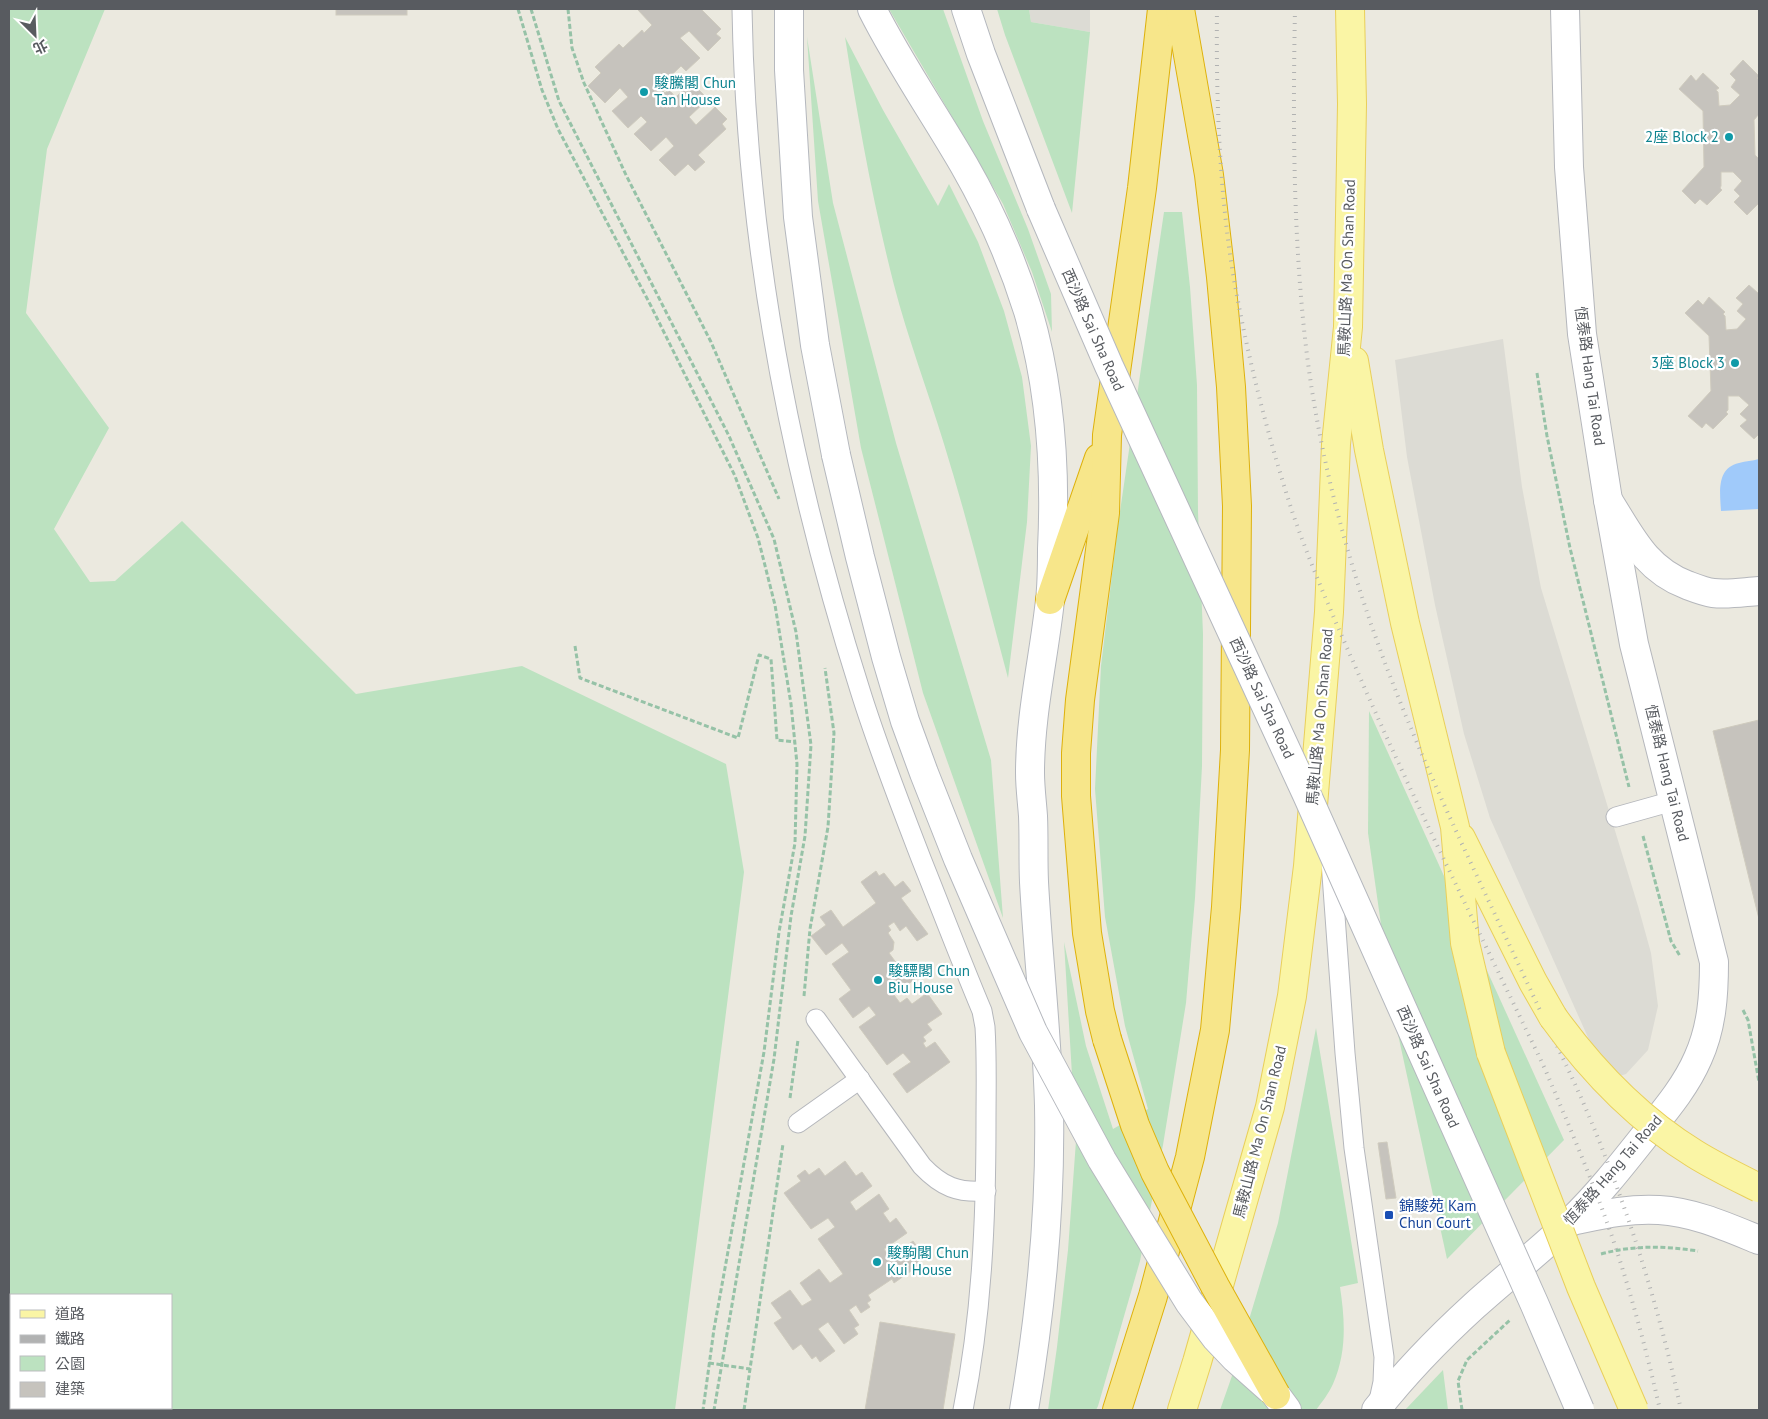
<svg xmlns="http://www.w3.org/2000/svg" width="1768" height="1419" font-family="'PT Sans','Noto Sans TC',sans-serif">
<style>
.industrial{fill:#dcdbd4}
.green{fill:#bce2c0;fill-rule:evenodd}
.water{fill:#a0cafa}
.building{fill:#c6c3bd;stroke:#cfcbbe}
.lines{fill:none;stroke-linecap:round;stroke-linejoin:round}
.service-casing{stroke:#b5b7bc;stroke-width:21}
.minor-casing{stroke:#b5b7bc;stroke-width:30}
.tertiary-casing{stroke:#b5b7bc;stroke-width:30}
.secondary-casing{stroke:#b5b8be;stroke-width:30}
.primary-casing{stroke:#e9cf5a;stroke-width:30}
.motorway-casing{stroke:#deb10c;stroke-width:30}
.path{stroke:#96c2a7;stroke-width:3;stroke-dasharray:5 2.5;stroke-linecap:butt}
.service{stroke:#fff;stroke-width:19}
.minor{stroke:#fff;stroke-width:28}
.tertiary{stroke:#fff;stroke-width:28}
.secondary{stroke:#fff;stroke-width:28}
.primary{stroke:#faf5a5;stroke-width:28}
.motorway{stroke:#f7e68a;stroke-width:28}
.rail{stroke:#b1b2b2;stroke-width:4;stroke-dasharray:1 6;stroke-linecap:butt}
.secondary-bridge-casing{stroke:#b5b8be;stroke-width:30;stroke-linecap:butt}
.primary-bridge-casing{stroke:#e9cf5a;stroke-width:30;stroke-linecap:butt}
.motorway-bridge-casing{stroke:#deb10c;stroke-width:30;stroke-linecap:butt}
.secondary-bridge{stroke:#fff;stroke-width:28}
.primary-bridge{stroke:#faf5a5;stroke-width:28}
.motorway-bridge{stroke:#f7e68a;stroke-width:28}
.culture-dot{fill:#0f9aa8;stroke:#fff;stroke-width:2}
.transit-dot{fill:#1a4fb4;stroke:#fff;stroke-width:2}
.labels{text-anchor:middle;stroke-width:4.5;stroke-linejoin:round;paint-order:stroke}
.culture-label{font-size:15px;fill:#0d838f;stroke:#fff;text-anchor:start}
.street-label{font-size:15px;fill:#585b60;stroke:#fff}
.transit-label{font-size:15px;fill:#164399;stroke:#fff;text-anchor:start}
</style>
<rect width="100%" height="100%" fill="#ebe9df"/>
<g class="industrial">
<path d="M1029,9H1090V32L1031,22Z"/>
<path d="M1503,339L1522,487L1541,588L1638,906L1651,953L1658,1006L1648,1050L1626,1074L1607,1080L1490,818L1464,734L1435,605L1407,457L1395,360Z"/>
</g>
<g class="green">
<path d="M9,9H105L47,149L26,313L109,428L54,529L90,582L115,581L182,521L356,694L522,666L726,764L744,872L675,1410H9ZM171,1295V1408H11V1295Z"/>
<path d="M889,9H943L983,121L1028,229L1051,294L1052,332L1032,272L1003,204Z"/>
<path d="M997,9H1029L1031,22L1090,32L1072,213L1005,35Z"/>
<path d="M807,37L833,203L896,443L991,760L1003,918L923,693L861,448L818,201Z"/>
<path d="M845,37L883,110L938,206L949,184L978,242L1004,311L1022,377L1031,446L1027,522L1008,678C987,600 968,521 944,444C928,391 908,339 894,285C873,203 858,120 845,37Z"/>
<path d="M1164,212H1182L1190,287L1197,385L1198,512L1203,634L1202,766L1195,898L1186,1003L1163,1145L1140,1261L1098,1406L1096,1410H1048L1057,1347L1068,1250L1076,1141L1064,942L1086,1046L1113,1129L1148,1109L1125,1026L1105,917L1095,789L1101,666L1118,525Z"/>
<path d="M1369,711L1564,1140L1447,1259L1394,1016L1368,833Z"/>
<path d="M1316,1028L1358,1283L1340,1287C1345,1320 1347,1352 1333,1384C1329,1393 1322,1402 1316,1410H1220L1233,1373L1278,1223Z"/>
<path d="M1443,1370L1448,1410H1405Z"/>
</g>
<path class="water" d="M1759,459V509L1721,511C1720,493 1716,468 1739,463C1746,461 1752,461 1759,459Z"/>
<g class="building">
<rect x="336" y="9" width="71" height="6"/>
<path d="M640,9H701L721,29L716,34L721,38L708,51L689,31L680,38L700,58L686,71L681,66L659,87L665,93L669,90L676,97L686,87L690,91L695,86L708,99L689,117L696,125L715,107L727,119L722,124L726,129L698,155L705,162L695,171L688,164L675,176L659,160L674,146L666,137L651,151L634,134L647,122L641,116L628,128L612,111L628,97L620,88L605,103L588,86L601,73L595,67L619,44L623,48L642,30L644,33L652,25L638,10Z"/>
<path d="M1743,60L1759,76L1757,78L1759,79V114L1754,120L1755,155L1759,159V203L1747,215L1734,202L1740,196L1734,190L1742,181L1733,172H1721V186L1720,188L1722,190L1707,205L1700,199L1695,204L1682,191L1704,167L1703,111L1679,89L1691,75L1696,81L1703,73L1719,88L1716,90L1718,92L1719,106L1730,105L1740,95L1731,87L1736,80L1730,74Z"/>
<path d="M1749,285L1759,294V434L1754,439L1740,426L1747,420L1740,414L1749,405L1739,396H1728V410L1726,412L1728,414L1713,429L1706,423L1702,428L1688,416L1711,391L1709,336L1685,313L1698,300L1703,305L1709,297L1725,312L1723,314L1725,316L1726,330L1737,329L1746,319L1737,311L1743,304L1736,298Z"/>
<path d="M1759,720V919L1713,731Z"/>
<path d="M876,871L879,876L884,873L895,887L903,881L911,891L901,898L928,934L917,941L906,926L900,931L894,922L888,926L891,930L888,933L894,942L893,950L889,953L900,968L904,964L915,979L894,995L900,1003L907,998L912,1004L927,993L942,1014L927,1024L932,1030L923,1037L926,1041L923,1043L926,1048L935,1042L950,1062L907,1093L893,1074L911,1062L903,1053L887,1065L859,1027L876,1015L869,1006L853,1018L839,999L851,990L832,964L849,952L842,943L826,955L811,936L826,925L820,917L831,910L843,927L876,903L861,882Z"/>
<path d="M1387,1142L1396,1198L1386,1199L1378,1143Z"/>
<path d="M845,1161L856,1176L862,1172L872,1186L850,1202L856,1211L879,1194L889,1209L883,1213L890,1223L896,1218L907,1233L884,1249L890,1258L913,1241L923,1255L917,1260L921,1264L894,1283L892,1279L868,1295L871,1300L867,1303L870,1307L861,1313L856,1305L849,1310L859,1325L854,1328L858,1334L844,1344L828,1322L818,1329L835,1351L820,1362L816,1356L812,1359L801,1344L793,1350L774,1323L782,1318L771,1303L790,1290L802,1306L812,1300L800,1283L819,1269L830,1283L843,1274L818,1239L835,1227L828,1218L811,1229L784,1193L801,1181L797,1176L805,1170L809,1175L819,1168L825,1176Z"/>
<path d="M880,1322L955,1334L943,1410H865Z"/>
</g>
<g class="lines">
<g class="service-casing">
<g id="service">
<path d="M742,9C746,240 790,470 860,690C878,748 900,804 922,861C942,911 961,961 982,1011L985,1027C987,1059 986,1091 986,1122C986,1219 982,1315 963,1410"/>
<path d="M1616,817L1673,801"/>
<path d="M1331,861L1345,1053L1354,1148L1384,1357L1383,1382L1378,1405"/>
<path d="M816,1019L922,1166C942,1187 958,1193 986,1191"/>
<path d="M798,1123L860,1079"/>
</g>
</g>
<g class="minor-casing">
<g id="minor">
<path d="M1608,500C1631,536 1645,569 1687,585C1695,588 1705,592 1713,593C1728,595 1744,592 1759,591"/>
<path d="M1571,1221C1600,1215 1629,1208 1659,1210C1694,1212 1727,1227 1759,1240"/>
</g>
</g>
<g class="tertiary-casing">
<path id="tertiary" d="M1376,1410C1405,1373 1439,1338 1474,1306C1506,1277 1540,1251 1571,1221C1597,1196 1620,1167 1643,1138C1663,1113 1685,1088 1698,1058C1712,1027 1714,995 1714,962L1634,644L1608,500L1582,334L1569,167L1565,9"/>
</g>
<g class="secondary-casing">
<g id="secondary">
<path d="M789,9V70L798,217L815,345L836,455"/>
<path d="M872,9C899,63 934,113 964,165C991,212 1012,260 1028,311C1051,389 1056,468 1052,549C1052,566 1052,583 1050,600C1044,657 1030,714 1030,773C1030,787 1032,802 1033,816C1034,838 1033,860 1034,882C1038,957 1047,1031 1049,1106C1051,1208 1041,1310 1024,1410"/>
<path d="M966,9L981,54L1041,209"/>
<path d="M1276,1395L1287,1410"/>
</g>
</g>
<g class="primary-casing">
<g id="primary">
<path d="M1354,361L1369,450L1405,623L1455,827L1465,943L1491,1053"/>
<path d="M1461,838L1533,982L1553,1017"/>
<path d="M1182,1410L1197,1362L1270,1107L1292,996L1308,866L1329,612L1336,444L1348,327L1352,104L1350,9"/>
</g>
</g>
<g class="motorway-casing">
<g id="motorway">
<path d="M1050,600L1099,458"/>
<path d="M1107,1039L1100,1011L1087,933L1076,796V753L1080,700L1105,513L1107,435L1142,188L1162,9"/>
<path d="M1117,1410L1153,1296L1190,1157L1215,1030L1226,907L1235,750L1237,506L1231,387L1221,277L1209,175L1180,9"/>
</g>
</g>
<g class="path">
<path d="M518,9L542,90L558,129L651,306L735,476L758,538L775,605L791,704L797,764L795,843L779,932L764,1052L714,1329L703,1410"/>
<path d="M531,9L559,101L729,436L774,539L796,632L811,745L805,836L791,916L774,1059L714,1410"/>
<path d="M568,9L572,48L584,83L626,175L711,342L779,499"/>
<path d="M1537,373L1547,436L1570,548L1629,787"/>
<path d="M575,646L580,678L738,738L759,655L771,659L777,740L795,742"/>
<path d="M1643,836L1671,941L1680,956"/>
<path d="M804,996L810,929L828,827L834,733L825,668"/>
<path d="M1743,1010L1748,1020L1759,1082"/>
<path d="M790,1098L798,1040"/>
<path d="M1601,1254C1634,1245 1664,1246 1698,1251"/>
<path d="M709,1363L750,1369"/>
<path d="M744,1410L783,1144"/>
<path d="M1462,1410L1458,1381L1467,1360L1510,1320"/>
</g>
<use href="#service" class="service"/>
<use href="#minor" class="minor"/>
<use href="#tertiary" class="tertiary"/>
<use href="#secondary" class="secondary"/>
<use href="#primary" class="primary"/>
<use href="#motorway" class="motorway"/>
<g class="rail">
<path d="M1217,9C1216,95 1219,183 1232,268C1246,351 1267,434 1293,514C1311,566 1333,616 1355,666C1414,802 1481,935 1545,1069C1572,1133 1600,1197 1621,1264C1636,1312 1649,1361 1660,1410"/>
<path d="M1295,9C1293,112 1293,216 1303,319C1314,436 1344,553 1385,663C1431,785 1490,902 1545,1021C1561,1054 1577,1087 1591,1121C1630,1215 1660,1311 1681,1410"/>
</g>
<g class="secondary-bridge-casing">
<g id="secondary-bridge">
<path d="M1041,209L1109,366L1307,795L1534,1303L1580,1410"/>
<path d="M836,455L860,557L886,657L905,721L924,773L958,859L1033,1032L1102,1160L1189,1302L1216,1338L1235,1358L1271,1390"/>
</g>
</g>
<g class="primary-bridge-casing">
<g id="primary-bridge">
<path d="M1553,1017C1592,1071 1638,1119 1695,1154C1716,1167 1737,1177 1759,1188"/>
<path d="M1491,1053L1581,1287L1634,1410"/>
</g>
</g>
<g class="motorway-bridge-casing">
<path id="motorway-bridge" d="M1107,1039L1135,1125L1155,1172L1215,1286L1276,1395"/>
</g>
<use href="#secondary-bridge" class="secondary-bridge"/>
<use href="#primary-bridge" class="primary-bridge"/>
<use href="#motorway-bridge" class="motorway-bridge"/>
</g>
<g class="culture-dot">
<circle cx="644" cy="92" r="5"/>
<circle cx="1729" cy="137" r="5"/>
<circle cx="1735" cy="363" r="5"/>
<circle cx="878" cy="980" r="5"/>
<circle cx="877" cy="1262" r="5"/>
</g>
<rect class="transit-dot" x="1384" y="1210" width="10" height="10" rx="2.5"/>
<g class="labels">
<g class="culture-label">
<text x="654" y="88">駿騰閣 Chun<tspan x="654" dy="17">Tan House</tspan></text>
<text x="1719" y="142" text-anchor="end">2座 Block 2</text>
<text x="1725" y="368" text-anchor="end">3座 Block 3</text>
<text x="888" y="976">駿驃閣 Chun<tspan x="888" dy="17">Biu House</tspan></text>
<text x="887" y="1258">駿駒閣 Chun<tspan x="887" dy="17">Kui House</tspan></text>
</g>
<g class="street-label">
<text transform="translate(1347 268) rotate(-88)" y="5">馬鞍山路 Ma On Shan Road</text>
<text transform="translate(1093 330) rotate(66)" y="5">西沙路 Sai Sha Road</text>
<text transform="translate(1590 376) rotate(82)" y="5">恆泰路 Hang Tai Road</text>
<text transform="translate(1262 698) rotate(65)" y="5">西沙路 Sai Sha Road</text>
<text transform="translate(1320 717) rotate(-85)" y="5">馬鞍山路 Ma On Shan Road</text>
<text transform="translate(1667 773) rotate(76)" y="5">恆泰路 Hang Tai Road</text>
<text transform="translate(1428 1067) rotate(66)" y="5">西沙路 Sai Sha Road</text>
<text transform="translate(1260 1132) rotate(-76)" y="5">馬鞍山路 Ma On Shan Road</text>
<text transform="translate(1613 1170) rotate(-49)" y="5">恆泰路 Hang Tai Road</text>
</g>
<g class="transit-label">
<text x="1399" y="1211">錦駿苑 Kam<tspan x="1399" dy="17">Chun Court</tspan></text>
</g>
</g>
<rect width="1768" height="1419" fill="none" stroke="#585b60" stroke-width="20"/>
<rect x="10" y="1294" width="162" height="115" fill="#ffffff" stroke="#bcbdbf"/>
<rect x="20" y="1310" width="25" height="8" fill="#faf5a5" stroke="#bcbdbf"/>
<text x="55" y="1319" font-size="15" fill="#585b60">道路</text>
<rect x="20" y="1335" width="25" height="8" fill="#b1b2b2" stroke="#bcbdbf"/>
<text x="55" y="1344" font-size="15" fill="#585b60">鐵路</text>
<rect x="20" y="1356" width="25" height="15" fill="#bce2c0" stroke="#bcbdbf"/>
<text x="55" y="1369" font-size="15" fill="#585b60">公園</text>
<rect x="20" y="1382" width="25" height="15" fill="#c6c3bd" stroke="#bcbdbf"/>
<text x="55" y="1394" font-size="15" fill="#585b60">建築</text>
<g transform="translate(35 35) rotate(156)" stroke="#ffffff" stroke-width="4" paint-order="stroke">
<path d="M0-4L9 19L0 12L-9 19Z" fill="#585b60"/>
<text y="-8" font-size="14" font-weight="bold" text-anchor="middle" fill="#585b60">北</text>
</g>
</svg>
